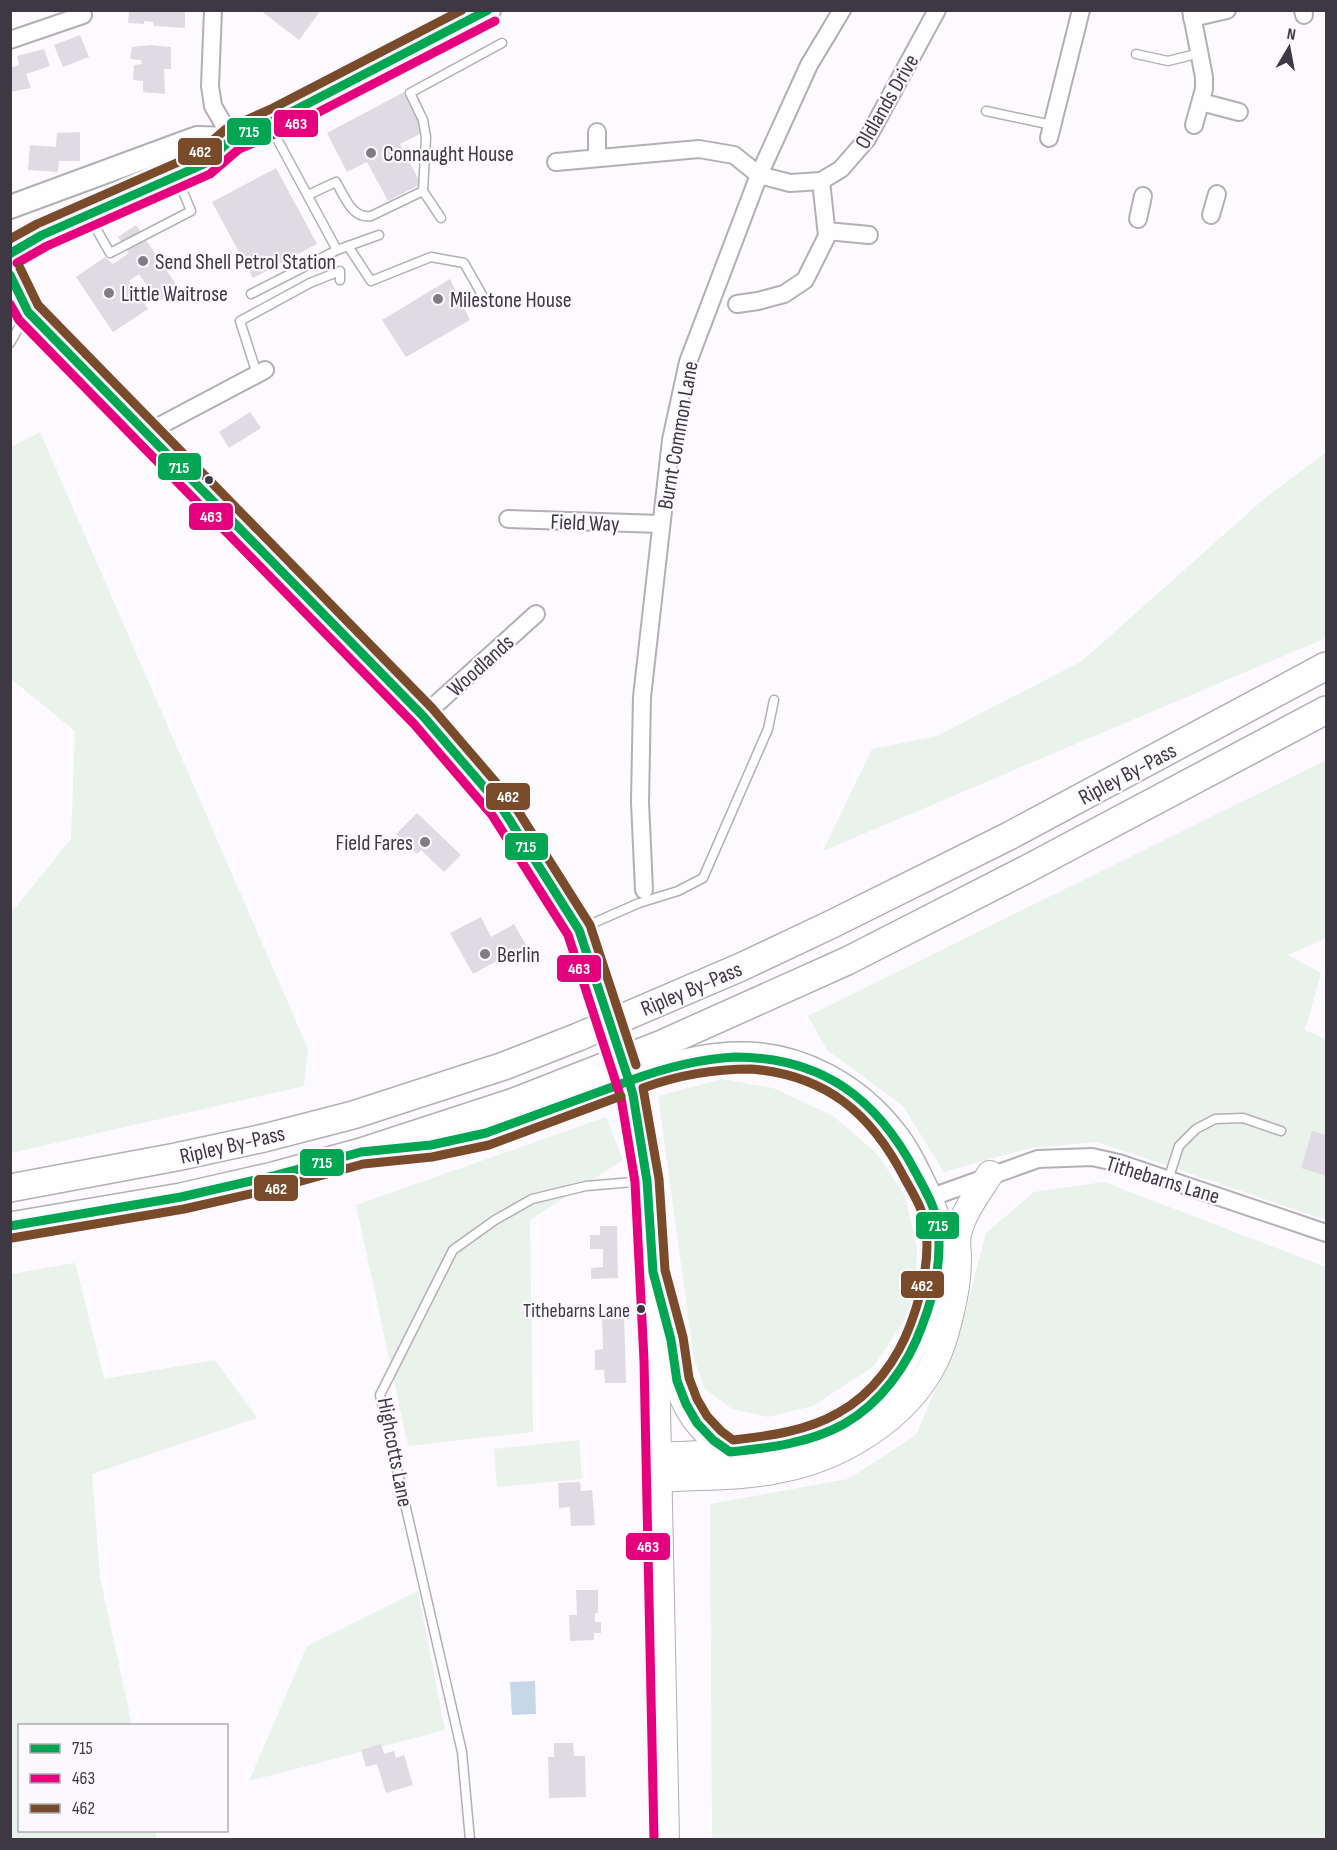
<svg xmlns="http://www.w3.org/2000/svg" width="1337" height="1850" font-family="'Sofia Sans Condensed',sans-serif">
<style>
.green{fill:#e9f2eb}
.water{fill:#c7d7ea}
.building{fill:#e0dbe2}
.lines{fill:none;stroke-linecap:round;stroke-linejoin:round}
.service-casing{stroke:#b2afb5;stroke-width:11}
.minor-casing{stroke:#b2afb5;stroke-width:20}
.secondary-casing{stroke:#b2afb5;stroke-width:26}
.primary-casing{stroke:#b2afb5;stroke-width:28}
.trunk-casing{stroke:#b2afb5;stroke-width:30}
.service{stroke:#fffeff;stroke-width:8}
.minor{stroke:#fffeff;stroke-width:16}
.secondary{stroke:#fffeff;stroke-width:22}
.primary{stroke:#fffeff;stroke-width:26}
.trunk{stroke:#fffeff;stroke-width:27}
.primary-bridge-casing{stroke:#b2afb5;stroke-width:28;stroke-linecap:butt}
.primary-bridge{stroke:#fffeff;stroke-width:26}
.bus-1-casing{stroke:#fbf9ff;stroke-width:14}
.bus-2-casing{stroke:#fbf9ff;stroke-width:14}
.bus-3-casing{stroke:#fbf9ff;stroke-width:14}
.bus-1{stroke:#00a651;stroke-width:9}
.bus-2{stroke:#e5007d;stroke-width:9}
.bus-3{stroke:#7a4b2a;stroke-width:9}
.poi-dot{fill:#807c84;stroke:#fbf9ff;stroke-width:2}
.bus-dot{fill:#3d3843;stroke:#fbf9ff;stroke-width:2}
.labels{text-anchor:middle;stroke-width:4.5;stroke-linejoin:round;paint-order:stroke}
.bus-label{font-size:20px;fill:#3d3843;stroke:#fbf9ff;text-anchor:end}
.street-label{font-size:22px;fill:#3d3843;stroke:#fbf9ff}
.poi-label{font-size:22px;fill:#3d3843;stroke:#fbf9ff;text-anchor:start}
.line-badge{stroke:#fbf9ff;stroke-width:2}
.badge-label{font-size:16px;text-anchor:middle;font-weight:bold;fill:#fff}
</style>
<rect width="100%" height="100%" fill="#fcfafe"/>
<g class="green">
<path d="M40,432L308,1049L304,1086L11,1153V913L71,839L75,731L11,679V447Z"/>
<path d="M1326,452V638L823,851L872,749L937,736L1082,661L1265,498Z"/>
<path d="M1326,760V938L1288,955L1321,973L1305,1030L1326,1039V1135L1312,1131L1301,1167L1326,1176V1220L1097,1142L1030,1148L944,1172L903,1106L827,1050L808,1016Z"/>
<path d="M722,1079L773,1088L833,1116L877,1154L905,1196L917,1248L915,1304L874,1366L813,1406L768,1417L732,1409L705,1389L694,1359L658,1096Z"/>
<path d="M606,1117L623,1160L530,1220L533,1432L408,1446L356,1205Z"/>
<path d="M1104,1182L1326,1267V1839H712L710,1504L848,1479L916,1435L960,1332L986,1233L1034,1192Z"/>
<path d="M75,1263L104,1379L215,1360L257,1418L92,1474L100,1578L132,1725L20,1726V1830L155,1831L157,1839H11V1274Z"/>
<path d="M579,1440L582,1479L497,1487L494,1449Z"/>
<path d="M418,1591L445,1730L249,1781L307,1646Z"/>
</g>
<path class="water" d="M535,1681L536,1714L512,1715L510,1682Z"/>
<g class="building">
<path d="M129,10H185V28L154,26L153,22L144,21V24L128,23Z"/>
<path d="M260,10H321L299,40Z"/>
<path d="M80,35L89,57L63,67L54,45Z"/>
<path d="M150,45L171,47V69H164L165,94L143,92V81L133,80L134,65L142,64L141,60L130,59L132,47Z"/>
<path d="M44,49L50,66L26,74L31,88L10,92V68L19,65L17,56Z"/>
<path d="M404,92L424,132L400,144L421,184L388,201L367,162L347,172L327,133Z"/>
<path d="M80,132V161H59L58,172L28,170L30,145L56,147L57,133Z"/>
<path d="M276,168L317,244L253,278L212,202Z"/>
<path d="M136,225L179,289L158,302L139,274L129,281L148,309L113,332L76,277L105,257L113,264L129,253L118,237Z"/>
<path d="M450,279L470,320L406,357L382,320Z"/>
<path d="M250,412L261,428L229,448L219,432Z"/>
<path d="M417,813L461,855L444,872L421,850L417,854L396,834Z"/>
<path d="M481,917L491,937L514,924L526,945L473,974L450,933Z"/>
<path d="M1312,1131L1326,1135V1176L1301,1168Z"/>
<path d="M600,1226H617L618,1278L591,1279V1268L603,1267V1249H590V1235H600Z"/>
<path d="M624,1313L626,1383H605L604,1370H595V1350L603,1349L602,1314Z"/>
<path d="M580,1482L581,1491L592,1490L595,1525L571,1526L570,1507L559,1508L558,1483Z"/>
<path d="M576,1590H598V1613H595V1622H601V1633H594V1640L570,1641L569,1615H577Z"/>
<path d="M554,1743H573L574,1756H585L586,1797L549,1798L548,1757H554Z"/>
<path d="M381,1744L384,1754L394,1751L396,1758L404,1755L413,1785L386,1793L377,1764L366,1767L361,1750Z"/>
</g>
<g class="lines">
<g class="service-casing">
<g id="service">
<path d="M1136,54L1168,61L1200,53"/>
<path d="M986,111L1052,125"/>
<path d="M269,124L337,250L379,235"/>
<path d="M423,191L426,137L423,120L410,93L502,43"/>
<path d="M308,195L336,182C345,197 352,219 371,216L423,191L441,218"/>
<path d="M89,216L110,253L191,211L177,177"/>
<path d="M348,246L371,281L431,257L464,263L485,300"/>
<path d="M251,294L337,250"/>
<path d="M10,343L26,315"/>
<path d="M257,374L240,321L310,283L340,271V280"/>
<path d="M582,928L639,903L678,891L703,878L768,729L774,700"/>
<path d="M1168,1180L1179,1146L1196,1129L1215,1119L1243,1118L1281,1131"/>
<path d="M470,1840L462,1752L380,1395L453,1250L495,1220L532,1199L586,1186L645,1181"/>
</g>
</g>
<g class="minor-casing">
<g id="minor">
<path d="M213,10L210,86L213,106L232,139"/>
<path d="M1191,10L1204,77V89L1194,125"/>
<path d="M1303,10L1304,15"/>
<path d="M1192,18L1227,10"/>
<path d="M10,40L83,15"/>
<path d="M1201,102L1239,112"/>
<path d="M1049,138L1081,10"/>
<path d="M597,158V132"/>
<path d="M556,162L699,149L734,155L759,175L790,183L821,181L841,169L867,139L937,10"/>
<path d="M1211,215L1217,194"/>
<path d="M1138,219L1143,196"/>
<path d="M827,231L869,235"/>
<path d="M737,304L758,301L784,294L805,280L827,236L821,181"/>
<path d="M146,433L265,370"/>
<path d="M508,519L661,524"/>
<path d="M423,716L536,614"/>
<path d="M644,890L640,802L642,697L671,440L688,362L759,175L809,65L842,10"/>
<path d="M929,1198L1038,1159L1092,1157L1119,1163L1326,1233"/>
</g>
</g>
<g class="secondary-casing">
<g id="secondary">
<path d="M10,207L197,138L232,139"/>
<path d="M11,253L42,235L204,164L232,139L278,119L489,10"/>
</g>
</g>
<g class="primary-casing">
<g id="primary">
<path d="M10,251V254"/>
<path d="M10,274C18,287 20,300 28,312L423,716L502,808L579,930L582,941"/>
<path d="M641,1141L647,1181L656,1360L666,1840"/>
<path d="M668,1327C672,1344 674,1361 677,1378C683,1410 704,1434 730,1452"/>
<path d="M658,1456C707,1453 766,1455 812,1438C876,1414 913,1364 931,1300C938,1276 942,1248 938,1223C936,1215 932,1206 929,1198"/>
<path d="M659,1479C698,1476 739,1478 777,1470C839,1459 905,1420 934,1363C943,1346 948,1325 952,1307C956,1290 958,1274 958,1257C958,1250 956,1242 958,1234C963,1212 978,1193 990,1174"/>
</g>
</g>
<g class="trunk-casing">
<g id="trunk">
<path d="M427,1146L486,1133L658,1070C684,1063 711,1056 739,1056C799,1055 857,1087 893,1134C908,1152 918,1177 929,1198"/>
<path d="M10,1188L176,1157L264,1138L353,1115L504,1066L578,1037L741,967L830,925L1009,836L1326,666"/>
<path d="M10,1226L181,1197L273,1176L361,1152L514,1102L662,1044L847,961L1027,869L1326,710"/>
</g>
</g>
<use href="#service" class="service"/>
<use href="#minor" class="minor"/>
<use href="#secondary" class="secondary"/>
<use href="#primary" class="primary"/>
<use href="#trunk" class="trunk"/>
<g class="primary-bridge-casing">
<path id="primary-bridge" d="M582,941C605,1007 628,1072 641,1141"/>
</g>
<use href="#primary-bridge" class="primary-bridge"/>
<g class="bus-1-casing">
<g id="bus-1">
<path d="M11,253L42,235L204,164L232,139L278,119L488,10"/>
<path d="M10,275L28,312L423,716L502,808L579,930L629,1081"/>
<path d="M735,1057C822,1057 877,1098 916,1173C925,1190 936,1208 938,1228C942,1261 934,1295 922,1326C908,1365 881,1403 844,1424C810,1443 769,1448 730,1452L713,1440L697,1423L686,1404L677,1381L671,1340L653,1272L647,1181L633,1095L629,1081C664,1068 698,1059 735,1057Z"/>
<path d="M10,1226L181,1197L273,1176L361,1152L431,1145L486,1133L629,1081"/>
</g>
</g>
<g class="bus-2-casing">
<g id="bus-2">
<path d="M17,263L47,246L210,174L239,149L284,130L495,21"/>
<path d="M10,304L19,320L414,724L492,815L568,935L621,1098L635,1182L644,1360L654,1840"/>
</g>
</g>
<g class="bus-3-casing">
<g id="bus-3">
<path d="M10,239L37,224L197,154L226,129L273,108L462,10"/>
<path d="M20,268L38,305L432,708L511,800L590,925L636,1065"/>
<path d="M751,1069C826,1075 871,1113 905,1179C914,1195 924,1211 926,1229C930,1261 922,1293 911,1323C898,1359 873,1394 838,1413C807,1431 769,1436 733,1440L721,1431L707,1416L697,1399L689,1378L683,1337L665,1270L659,1179L643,1088C678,1075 714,1069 751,1069Z"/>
<path d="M12,1238L184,1209L276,1188L363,1164L432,1157L489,1145L621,1096"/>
</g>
</g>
<use href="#bus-1" class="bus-1"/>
<use href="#bus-2" class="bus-2"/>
<use href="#bus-3" class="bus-3"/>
</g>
<g class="poi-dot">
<circle cx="371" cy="153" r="6"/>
<circle cx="143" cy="261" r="6"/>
<circle cx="109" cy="293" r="6"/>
<circle cx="438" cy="299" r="6"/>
<circle cx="425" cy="842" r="6"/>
<circle cx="485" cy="954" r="6"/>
</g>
<g class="bus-dot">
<circle cx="209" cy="480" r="5"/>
<circle cx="641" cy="1309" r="5"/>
</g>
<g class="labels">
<g class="bus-label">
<text x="630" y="1317">Tithebarns Lane</text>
</g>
<g class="street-label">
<text transform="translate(886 101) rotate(-60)" y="8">Oldlands Drive</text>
<text transform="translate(677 435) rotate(-80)" y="8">Burnt Common Lane</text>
<text transform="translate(585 522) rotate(2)" y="8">Field Way</text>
<text transform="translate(480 665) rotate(-42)" y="8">Woodlands</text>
<text transform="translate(1127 773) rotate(-28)" y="8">Ripley By-Pass</text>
<text transform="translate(691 988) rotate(-23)" y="8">Ripley By-Pass</text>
<text transform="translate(232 1144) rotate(-13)" y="8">Ripley By-Pass</text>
<text transform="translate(1163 1179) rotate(17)" y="8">Tithebarns Lane</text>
<text transform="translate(396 1452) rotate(79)" y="8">Highcotts Lane</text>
</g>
<g class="poi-label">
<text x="383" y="161">Connaught House</text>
<text x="155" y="269">Send Shell Petrol Station</text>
<text x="121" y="301">Little Waitrose</text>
<text x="450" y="307">Milestone House</text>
<text x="413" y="850" text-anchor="end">Field Fares</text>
<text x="497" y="962">Berlin</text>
</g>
</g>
<g class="line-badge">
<rect x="273" y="109" width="46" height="29" rx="6" fill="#e5007d"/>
<rect x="226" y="117" width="46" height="29" rx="6" fill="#00a651"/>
<rect x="177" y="137" width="46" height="29" rx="6" fill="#7a4b2a"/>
<rect x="157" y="452" width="45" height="29" rx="6" fill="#00a651"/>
<rect x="188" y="502" width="46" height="29" rx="6" fill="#e5007d"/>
<rect x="485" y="782" width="46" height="29" rx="6" fill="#7a4b2a"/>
<rect x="504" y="832" width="45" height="29" rx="6" fill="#00a651"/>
<rect x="556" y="954" width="46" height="29" rx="6" fill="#e5007d"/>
<rect x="299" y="1148" width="46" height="29" rx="6" fill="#00a651"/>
<rect x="253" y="1174" width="46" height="28" rx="6" fill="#7a4b2a"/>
<rect x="915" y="1211" width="45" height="29" rx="6" fill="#00a651"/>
<rect x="900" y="1270" width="45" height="29" rx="6" fill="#7a4b2a"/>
<rect x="625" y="1532" width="46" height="29" rx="6" fill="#e5007d"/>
</g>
<g class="badge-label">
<text x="296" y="129">463</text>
<text x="249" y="137">715</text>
<text x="200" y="157">462</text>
<text x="179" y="473">715</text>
<text x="211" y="522">463</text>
<text x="508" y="802">462</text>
<text x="526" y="852">715</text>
<text x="579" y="974">463</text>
<text x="322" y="1168">715</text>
<text x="276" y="1194">462</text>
<text x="938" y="1231">715</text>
<text x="922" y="1291">462</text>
<text x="648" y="1552">463</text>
</g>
<rect width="1337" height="1850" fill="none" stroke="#3d3843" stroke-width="24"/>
<rect x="18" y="1724" width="210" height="108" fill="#fbf9ff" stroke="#afacb4" stroke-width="1.5"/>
<rect x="30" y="1744" width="30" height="9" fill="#00a651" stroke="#afacb4" stroke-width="1.5"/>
<text x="72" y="1754" font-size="18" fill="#3d3843">715</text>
<rect x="30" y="1774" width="30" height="9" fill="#e5007d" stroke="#afacb4" stroke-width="1.5"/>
<text x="72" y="1784" font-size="18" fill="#3d3843">463</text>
<rect x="30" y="1804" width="30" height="9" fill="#7a4b2a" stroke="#afacb4" stroke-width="1.5"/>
<text x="72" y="1814" font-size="18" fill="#3d3843">462</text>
<g transform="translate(1289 48) rotate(10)" stroke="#fbf9ff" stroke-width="4.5" paint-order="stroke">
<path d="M0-4.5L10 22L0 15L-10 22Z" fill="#3d3843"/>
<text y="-9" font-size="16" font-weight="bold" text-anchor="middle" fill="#3d3843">N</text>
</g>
</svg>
